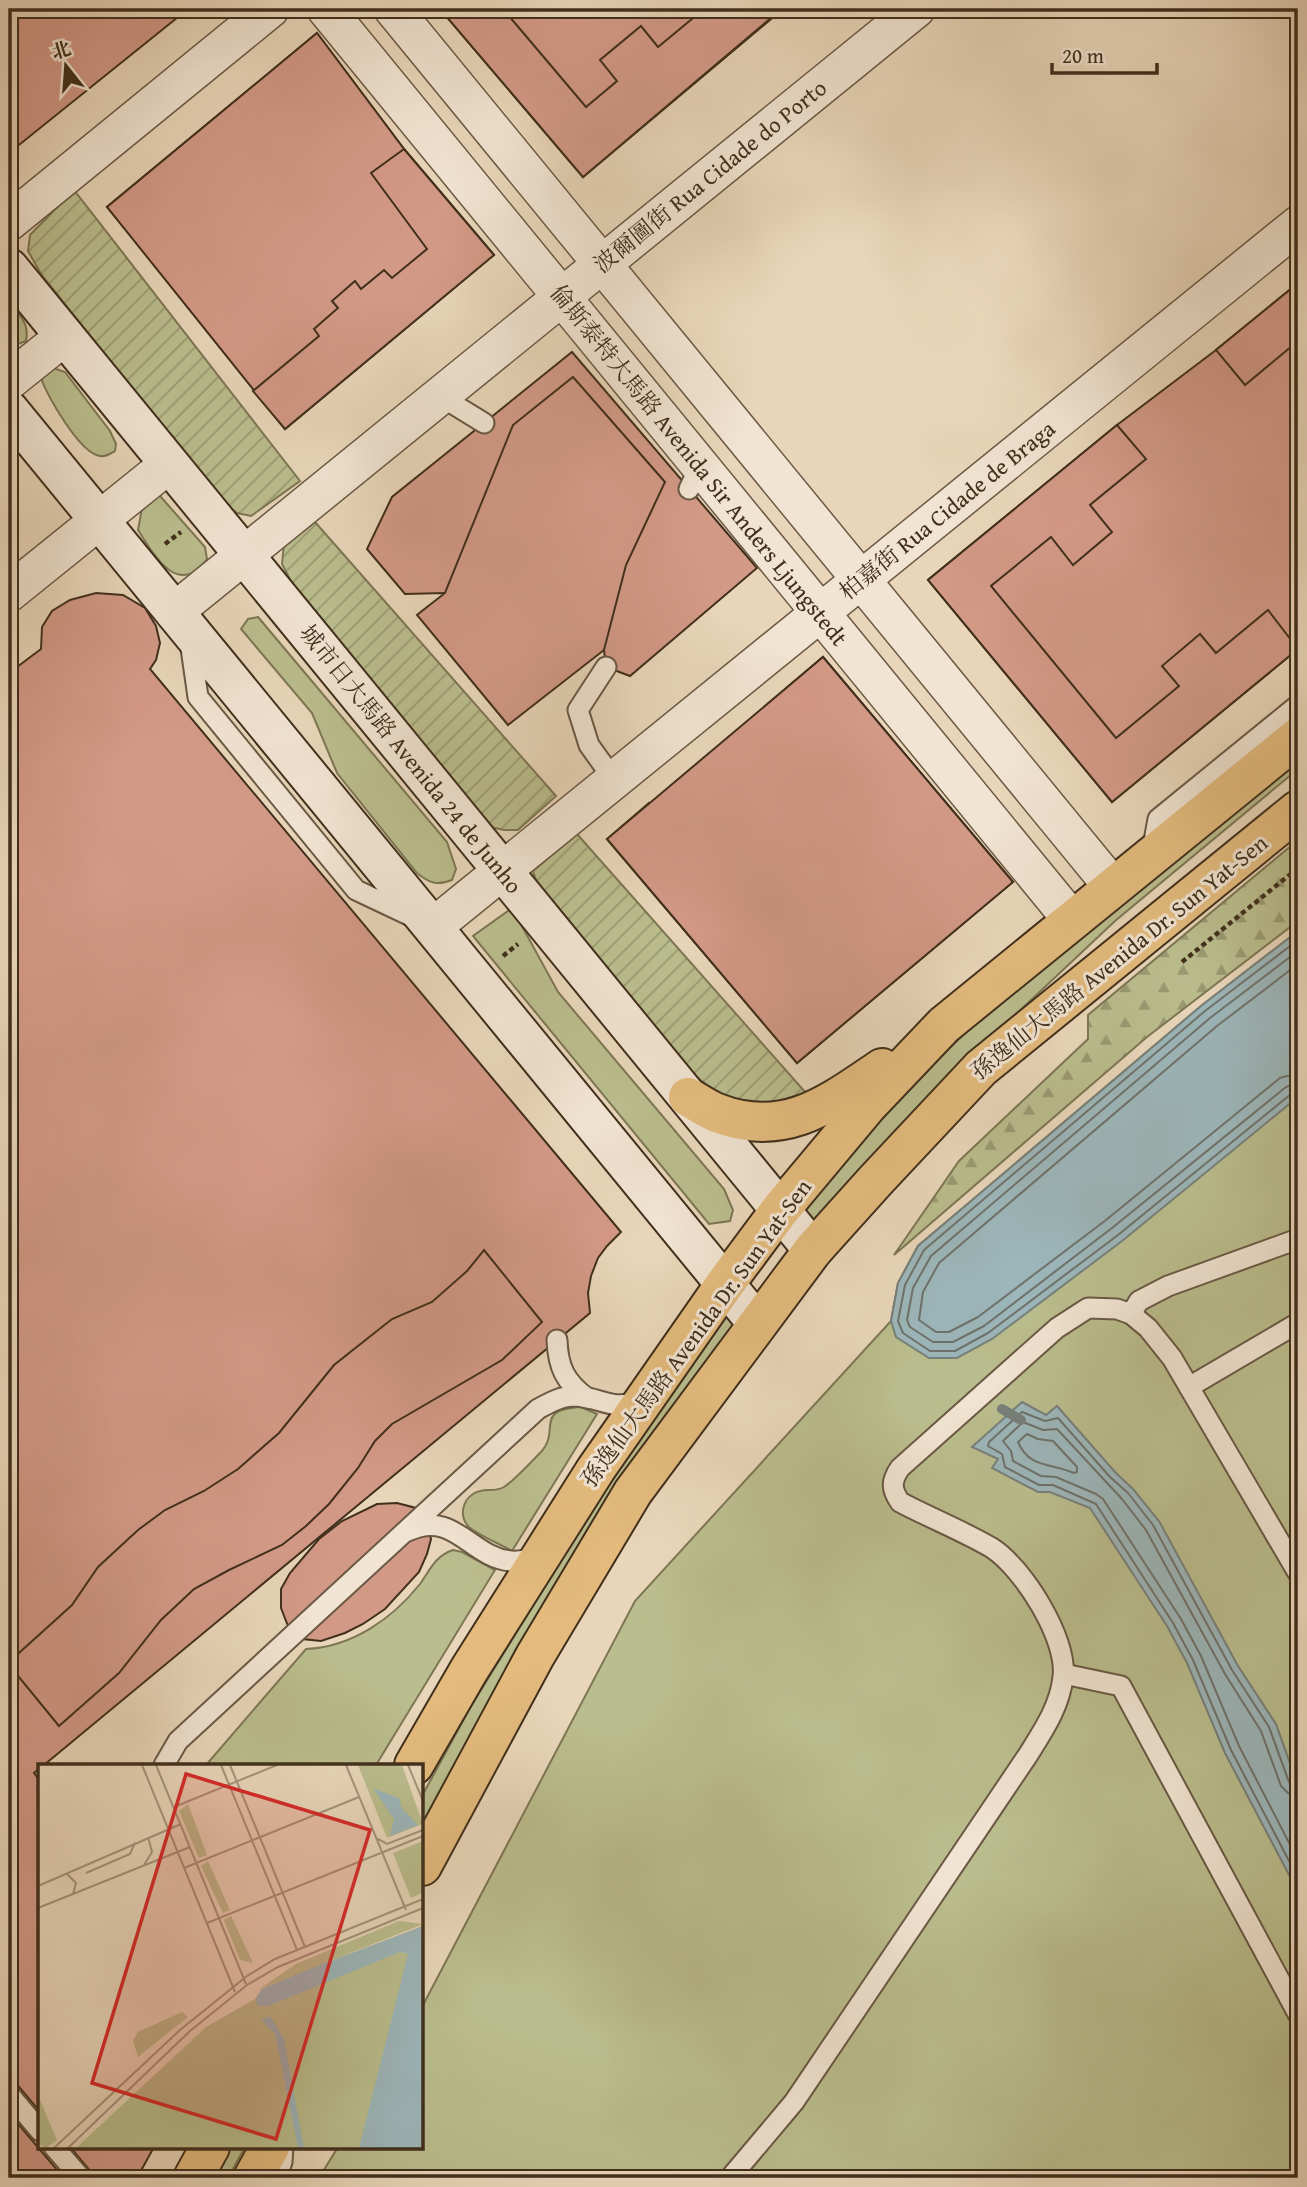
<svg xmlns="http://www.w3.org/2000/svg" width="1307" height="2187" font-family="'Gentium Book Plus','Noto Serif SC',serif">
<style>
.grass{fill:#babd8d;stroke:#7d7654;stroke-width:2}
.forest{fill:url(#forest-firs);stroke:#7d7654;stroke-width:2}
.garden{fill:url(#garden-furrows);stroke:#7d7654;stroke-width:2}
.water{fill:#9cb6ba;stroke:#77807b;stroke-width:2}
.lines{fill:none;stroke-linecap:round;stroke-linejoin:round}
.shore{stroke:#6e726b;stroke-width:2}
.stream{stroke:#77807b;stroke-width:10}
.building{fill:#d39987;stroke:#402f1c;stroke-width:2}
.lane-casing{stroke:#6a5944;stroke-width:23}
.street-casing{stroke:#6a5944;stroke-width:40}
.secondary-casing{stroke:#402f1c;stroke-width:42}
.primary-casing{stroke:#402f1c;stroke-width:42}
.path{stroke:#402f1c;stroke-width:4.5;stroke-dasharray:5 3.5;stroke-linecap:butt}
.lane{stroke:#f1e4d2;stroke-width:19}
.street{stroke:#f1e4d2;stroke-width:37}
.secondary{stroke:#f1e4d2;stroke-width:38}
.primary{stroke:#e4bb7d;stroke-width:38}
.labels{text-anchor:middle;stroke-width:6;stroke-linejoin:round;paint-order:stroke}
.street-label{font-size:23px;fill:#402f1c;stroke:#f1e4d2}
.inset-road{fill:none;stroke:#a5937b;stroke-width:2}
.view{fill:#d62828;fill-opacity:0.15;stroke:#d62828;stroke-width:3.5}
.inset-edge{fill:none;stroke:#402f1c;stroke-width:3.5}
</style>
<defs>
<pattern id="forest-firs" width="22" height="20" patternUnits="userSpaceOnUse" patternTransform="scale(1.75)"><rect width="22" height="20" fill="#babd8d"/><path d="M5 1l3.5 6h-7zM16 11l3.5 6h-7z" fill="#999a72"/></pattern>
<pattern id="garden-furrows" width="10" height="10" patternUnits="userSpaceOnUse" patternTransform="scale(1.75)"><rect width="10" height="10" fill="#babd8d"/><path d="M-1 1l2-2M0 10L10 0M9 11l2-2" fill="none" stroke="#999a72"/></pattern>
</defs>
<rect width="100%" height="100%" fill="#e9d6ba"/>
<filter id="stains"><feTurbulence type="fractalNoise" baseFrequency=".00286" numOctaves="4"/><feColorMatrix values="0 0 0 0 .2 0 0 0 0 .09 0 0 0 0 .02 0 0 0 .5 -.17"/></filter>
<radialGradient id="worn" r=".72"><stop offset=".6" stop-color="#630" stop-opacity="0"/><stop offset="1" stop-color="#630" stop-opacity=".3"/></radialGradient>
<g class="grass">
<path d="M9,302C19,314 30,324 26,341L10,347Z"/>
<path d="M50,367L65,372L110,431L116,444L115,451C110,454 106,457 100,456C79,453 47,395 40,376Z"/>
<path d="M153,494L160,496L205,547L207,559C178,599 154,555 138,530L142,508Z"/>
<path d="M258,617L447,842L456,869L452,880C437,886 429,883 417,873L337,773L312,713L241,629L248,619Z"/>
<path d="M1298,742V769L1115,921L961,1066L812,1224L803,1211L912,1083L1127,882Z"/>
<path d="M512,908L558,992L724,1189L733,1210L730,1221L709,1224L473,936Z"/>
<path d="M1298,931V2178H319L338,2147H422V2007L635,1601L891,1321L898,1283L918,1246L1201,1006Z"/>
<path d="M733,1315L737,1321L422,1831V1796L470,1708L645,1423L723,1319Z"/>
<path d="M581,1407L597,1414L512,1551C500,1544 478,1535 469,1527C459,1517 462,1501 473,1494C483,1487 495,1493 504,1487C517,1478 529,1464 540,1453C562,1431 532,1410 581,1407Z"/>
<path d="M453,1550L462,1552L495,1570L376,1765H206L306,1649C352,1647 392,1619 420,1584C430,1570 435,1556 453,1550Z"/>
<path d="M229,2147H245L228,2178H211Z"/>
</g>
<path class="forest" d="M1298,840V921L1147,1037L894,1255L959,1161L1088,1039V1015Z"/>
<g class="garden">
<path d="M74,190L300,481L251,516L237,513L223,502L41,274L28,251L30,235Z"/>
<path d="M315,522L556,796L518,830H504L485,826L295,589L282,564L284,544Z"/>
<path d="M577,834L806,1093L771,1103L722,1098L691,1072L539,890L533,871Z"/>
</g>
<g class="water">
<path d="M1298,931V1097L1122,1241L992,1339L957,1358H929L896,1337L891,1321L898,1283L918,1246L1201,1006Z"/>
<path d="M1022,1402L1046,1415L1057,1406L1115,1472L1133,1489L1159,1521L1238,1666L1276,1724L1298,1786V1892L1225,1753L1187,1663L1167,1626L1090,1508L1050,1492H1038L992,1468L998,1459L972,1447Z"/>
</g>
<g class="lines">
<g class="shore">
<path d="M1298,940L1205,1011L924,1250L905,1285L898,1321L903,1333L930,1351H955L988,1333L1118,1235L1291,1094L1298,1092"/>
<path d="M1298,951L1210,1018L931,1256L913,1288L907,1320L910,1327L933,1342H953L984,1326L1112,1228L1286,1087L1298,1083"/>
<path d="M1298,964L1217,1026L939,1263L923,1292L919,1320L936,1332H949L978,1317L1106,1220L1280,1078L1298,1073"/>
<path d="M1027,1434L1038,1439L1053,1441L1077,1467V1472L1074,1473C1050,1463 1029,1468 1018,1442Z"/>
<path d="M1298,1787L1293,1786L1289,1782L1269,1727L1232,1670L1153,1525L1128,1493L1110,1477L1058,1418L1045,1421L1022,1412L989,1442L988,1446L1002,1454L1005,1467L1039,1485H1053L1096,1504L1173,1623L1193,1660L1231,1750L1298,1878"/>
<path d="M1298,1796L1288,1793L1281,1786L1261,1731L1225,1674L1146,1530L1122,1499L1057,1429L1043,1430L1023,1422L1003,1441L1011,1451L1013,1461L1041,1476L1056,1477L1096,1494L1103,1499L1181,1619L1201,1656L1239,1746L1298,1860"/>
</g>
<path class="stream" d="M1002,1409L1021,1420"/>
</g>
<g class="building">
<path d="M9,9H188L9,153Z"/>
<path d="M440,9H783L583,177Z"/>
<path d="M440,9H503L586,107L617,81L600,60L641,26L658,47L704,9H765L772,17L583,177Z"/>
<path d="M317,33L404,149L371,173L309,97L279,122L293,138L267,159L275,168L253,186L244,175L218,197L208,184L137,243L107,207Z"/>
<path d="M317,33L404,149L494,255L285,429L107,207Z"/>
<path d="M404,149L494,255L285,429L253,391L319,336L314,329L338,308L332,301L355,281L361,289L384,270L392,278L427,249L371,173Z"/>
<path d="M1298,283V649L1112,802L928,580L1117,425L1216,350Z"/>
<path d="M1298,283V341L1245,385L1216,350Z"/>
<path d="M572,352L757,568L630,676L606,667L604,650L445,593L405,594L367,549L392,497Z"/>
<path d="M573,377L665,482L626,565L604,650L508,725L417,615L445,593L513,425Z"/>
<path d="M1117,425L1146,459L1090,505L1112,532L1073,565L1051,537L991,586L1116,738L1179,686L1162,666L1200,634L1216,653L1268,610L1298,649L1112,802L928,580Z"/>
<path d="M96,593L123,595L145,608L156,626L160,643L156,660L150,669L621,1232L607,1246L598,1258L591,1276L588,1293L590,1313L44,1765H40V1768L34,1773L40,1781V2112L9,2075V673L41,649L42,627L52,611L70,600Z"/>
<path d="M823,657L1013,882L797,1063L607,839L649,803L743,913L759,900L776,904L798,927L800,945L778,964L800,988L935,870L915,847L907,855L893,849L869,827L863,811L876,799L783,691Z"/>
<path d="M823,657L1013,882L797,1063L607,839Z"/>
<path d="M484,1250L542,1322L502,1360L392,1424L375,1441L358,1468L329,1504L306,1526L282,1545L229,1570L194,1589L161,1620L119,1673L59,1726L9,1665V1662L72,1605L98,1567L138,1530L165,1510L204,1491L238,1469L279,1433L334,1365L392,1319L432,1302L467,1271Z"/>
<path d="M397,1503L416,1508L426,1521L431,1539L427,1554L419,1572L385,1609L363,1624L345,1633L321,1641L302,1639L288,1626L281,1608V1589L290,1573L319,1539L342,1521L377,1504Z"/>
<path d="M9,2113L64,2178H9Z"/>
<path d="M70,2147H154L137,2178H96Z"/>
</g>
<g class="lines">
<g class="lane-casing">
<g id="lane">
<path d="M440,396L484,423"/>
<path d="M689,489L700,466"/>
<path d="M190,641L198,697L356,890L413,917"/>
<path d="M606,667L578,710L589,745L614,780"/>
<path d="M1152,852L1158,819L1298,705"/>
<path d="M1131,1314L1139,1301L1168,1286L1298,1239"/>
<path d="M557,1340C558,1367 565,1382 587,1398"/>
<path d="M1189,1387L1298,1323"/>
<path d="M408,1531C454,1509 471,1558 511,1561C520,1562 530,1559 539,1557"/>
<path d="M1064,1674L1121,1686L1298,2014"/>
<path d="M164,1765L178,1741L538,1409C549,1403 561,1396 575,1396C604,1398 609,1411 641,1401"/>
<path d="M9,2094L40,2131"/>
<path d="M54,2147L81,2178"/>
<path d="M276,2178L282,2162L283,2147"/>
<path d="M730,2178L794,2102L1028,1755C1043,1731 1060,1706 1063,1677C1068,1639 1023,1568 992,1548C963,1531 930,1518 900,1502C891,1489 891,1481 900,1468L1057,1328L1088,1308L1117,1309L1131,1314L1148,1328L1172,1358L1298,1573"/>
</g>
</g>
<g class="street-casing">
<g id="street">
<path d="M326,9L1072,920"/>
<path d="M393,9L1113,887"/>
<path d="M9,222L270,9"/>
<path d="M9,381L65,336"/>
<path d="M9,593L169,464"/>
<path d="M174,612L916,9"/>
<path d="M433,927L1298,225"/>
</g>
</g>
<g class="secondary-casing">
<g id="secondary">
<path d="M9,268L813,1250"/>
<path d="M9,410L757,1323"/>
</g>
</g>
<g class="primary-casing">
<g id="primary">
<path d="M688,1097C697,1102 707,1109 717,1113C784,1139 829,1104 882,1068"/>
<path d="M414,1765L469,1670L596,1469L725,1284L780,1210L867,1106L944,1025L1298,737"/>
<path d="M422,1866L535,1656L633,1492L813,1250L876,1180L981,1068L1298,810"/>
<path d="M193,2178L210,2147"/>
<path d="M253,2178L270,2147"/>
</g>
</g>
<g class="path">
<path d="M165,544L181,532"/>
<path d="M503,956L518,944"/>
<path d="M1182,962L1298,868"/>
</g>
<use href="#lane" class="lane"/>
<use href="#street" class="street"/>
<use href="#secondary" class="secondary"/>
<use href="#primary" class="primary"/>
</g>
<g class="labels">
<g class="street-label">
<text transform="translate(710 176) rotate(-39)" y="8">波爾圖街 Rua Cidade do Porto</text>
<text transform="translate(699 465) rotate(51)" y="8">倫斯泰特大馬路 Avenida Sir Anders Ljungstedt</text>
<text transform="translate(947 510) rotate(-39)" y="8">柏嘉街 Rua Cidade de Braga</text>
<text transform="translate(411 759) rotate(51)" y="8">城市日大馬路 Avenida 24 de Junho</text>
<text transform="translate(1119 957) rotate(-39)" y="8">孫逸仙大馬路 Avenida Dr. Sun Yat-Sen</text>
<text transform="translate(696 1333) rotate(-54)" y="8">孫逸仙大馬路 Avenida Dr. Sun Yat-Sen</text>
</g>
</g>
<g transform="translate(38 1764)">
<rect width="385" height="385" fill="#e9d6ba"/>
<path d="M362,188L370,190L371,198L321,384H38L168,263L217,235L224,225L274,204ZM144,248L150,253L100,293L95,277L100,268Z" fill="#babd8d"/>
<path d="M361,157L385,160L220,226L258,200Z" fill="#babd8d"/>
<path d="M320,1H364L385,60L349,74ZM385,77V129L373,134L355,89ZM0,331L19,376L8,384L0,380Z" fill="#babd8d"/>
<path d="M150,40L169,91L161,94L141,47ZM170,97L192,146L185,149L163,102ZM193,152L215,199L202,196L186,156Z" fill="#babd8d"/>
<path d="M335,24L362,35L363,43L380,61L352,72L356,55ZM385,162V384H321L370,190L362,188L230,242H220L217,235L224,225L274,204ZM232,252L246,275L266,384H260L237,270L223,256Z" fill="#9cb6ba"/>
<path class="inset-road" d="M104,1L197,228M118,1L208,220M183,1L259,186M192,1L267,183M308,1L368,146M370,1L385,37M136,43L239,1M338,74L349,80L385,66M106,101L114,88L110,73M146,104L321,33M48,109L92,90L97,79M29,110L38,119L35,130M0,122L143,60M0,144L152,83M169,159L385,72M16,384L142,266L209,212L237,195L385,135M30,384L152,267L209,221L240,203L385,144"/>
<path class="view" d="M148,10L332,66L238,375L54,319Z"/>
<rect width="385" height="385" class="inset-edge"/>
</g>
<rect width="1307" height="2187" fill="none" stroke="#e9d6ba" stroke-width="35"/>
<rect x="10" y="10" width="1286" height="2166" fill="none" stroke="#402f1c" stroke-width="3.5"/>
<rect x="18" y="18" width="1272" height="2152" fill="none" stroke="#402f1c" stroke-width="2"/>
<g transform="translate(66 66) rotate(343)" stroke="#f1e4d2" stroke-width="5" paint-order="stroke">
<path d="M0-5L12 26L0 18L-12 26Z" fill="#402f1c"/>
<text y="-10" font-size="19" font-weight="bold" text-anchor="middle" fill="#402f1c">北</text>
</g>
<path d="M1052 63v10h105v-10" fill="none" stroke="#402f1c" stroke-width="3.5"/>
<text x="1062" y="63" font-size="21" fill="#402f1c" stroke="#f1e4d2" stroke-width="5" paint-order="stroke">20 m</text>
<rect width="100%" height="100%" filter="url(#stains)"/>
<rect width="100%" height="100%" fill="url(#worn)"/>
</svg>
